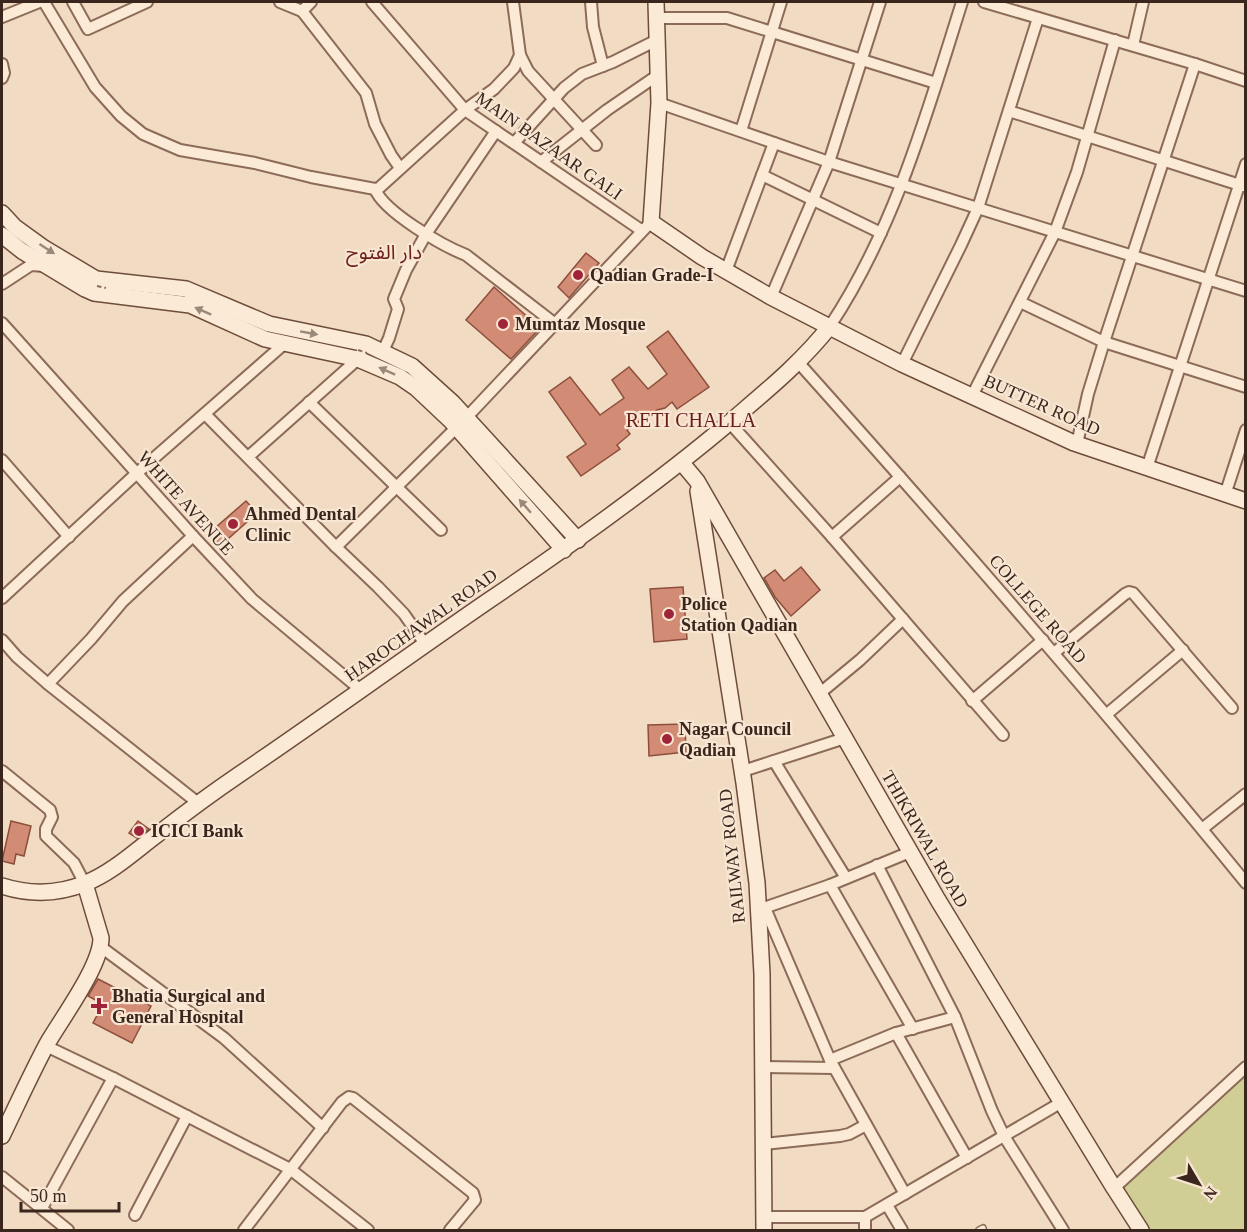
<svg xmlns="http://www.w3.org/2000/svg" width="1247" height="1232" font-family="'Times New Roman','Noto Sans Arabic',serif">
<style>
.green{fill:#d0cd95}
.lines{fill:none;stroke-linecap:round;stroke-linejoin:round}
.stream{stroke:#6b9282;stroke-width:4}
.building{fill:#d28c75;stroke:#8d4e3c;stroke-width:1.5}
.lane-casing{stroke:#8c6b58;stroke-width:8}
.street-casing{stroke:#8c6b58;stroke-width:14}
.secondary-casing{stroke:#6e4c3b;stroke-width:18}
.lane{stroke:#fbead6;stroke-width:5}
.street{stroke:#fbead6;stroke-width:10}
.secondary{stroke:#fbead6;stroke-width:15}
.path-bridge{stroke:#8c6b58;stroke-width:2;stroke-dasharray:4.5 3;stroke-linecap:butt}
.oneway{fill:#9b887a}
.poi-dot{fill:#9f2439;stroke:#f8e6d2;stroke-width:2}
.labels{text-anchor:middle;stroke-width:4.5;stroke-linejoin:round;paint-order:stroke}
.street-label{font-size:18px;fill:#3b261d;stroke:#f8e6d2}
.poi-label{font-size:18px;font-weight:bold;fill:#3b261d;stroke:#f8e6d2;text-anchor:start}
.neighbourhood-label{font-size:20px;fill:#6a1d19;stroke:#f8e6d2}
</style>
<rect width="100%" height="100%" fill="#f1dbc2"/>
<path class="green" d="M1245,1067V1230H1141L1114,1188Z"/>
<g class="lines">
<g class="stream">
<path d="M2,225L9,231"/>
<path d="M339,347L357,350"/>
</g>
</g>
<g class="building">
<path d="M586,253L599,263L569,298L558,287Z"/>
<path d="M494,287L540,328L511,359L466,320Z"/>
<path d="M668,331L709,387L677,409L672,402L665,408L657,410L627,430L630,434L617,445L620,449L581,476L567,457L586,444L549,392L570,377L600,415L624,398L612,380L629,367L648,389L667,374L647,347Z"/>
<path d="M246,501L257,513L220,546L208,534Z"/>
<path d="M801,567L820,590L791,616L775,597L764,578L775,570L784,581Z"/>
<path d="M683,587L687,639L654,642L650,589Z"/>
<path d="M685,724L686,752L649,756L648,725Z"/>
<path d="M11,821L31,826L24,856L16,854L14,864L2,861Z"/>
<path d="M138,821L149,829L137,838L129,833Z"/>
<path d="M98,979L151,1006L132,1043L93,1023L103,1004L88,996Z"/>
</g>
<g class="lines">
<g class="lane-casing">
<path id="lane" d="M979,1230L983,1228"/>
</g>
<g class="street-casing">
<g id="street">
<path d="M44,2L95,87L121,116L143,134L180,150L255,163L311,177L375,189L379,188L465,110L494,89L514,68L520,55L513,2"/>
<path d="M73,2L88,29L147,2"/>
<path d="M280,2L302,11L311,2"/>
<path d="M372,2L465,110L641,230"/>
<path d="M591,2L593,27L603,66"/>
<path d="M984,2L1195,64L1246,81"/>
<path d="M302,11L366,93L375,124L391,155L400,168"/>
<path d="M2,17L39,2"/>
<path d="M656,18H727L936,83"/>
<path d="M1133,45L1143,2"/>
<path d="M520,55L528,71L596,145"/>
<path d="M2,64L4,73L2,78"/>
<path d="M659,103L829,162L1246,291"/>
<path d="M1009,111L1243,186"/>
<path d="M741,131L781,2"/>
<path d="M514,143L564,88L582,74L613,62L657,40"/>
<path d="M541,162L607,110L658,75"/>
<path d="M762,175L881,233"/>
<path d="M375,189C384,212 443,246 466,255L554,323"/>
<path d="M726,271L774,143"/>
<path d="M2,284L31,265L44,266"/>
<path d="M771,297L829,162L880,2"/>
<path d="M1020,302L1104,342L1246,387"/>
<path d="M2,323L193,536L252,599L362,691"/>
<path d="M830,326C895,228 927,113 962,2"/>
<path d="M383,351L389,338L398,309L394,299L406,270L426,234L496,131"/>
<path d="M798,362C951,533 1101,705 1246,883"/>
<path d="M902,364L961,245L978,208L1038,18"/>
<path d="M972,396L1055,232L1077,172L1115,40"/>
<path d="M309,402L441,530"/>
<path d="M205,414L336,547L378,587L404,614L425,644"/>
<path d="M729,422L832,537L1003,735"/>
<path d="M1077,444L1088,394L1104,342L1195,64"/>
<path d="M248,457L358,359L366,344"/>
<path d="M2,460L69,537"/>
<path d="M1147,468L1246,164"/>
<path d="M1225,495L1246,430"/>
<path d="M832,537L900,477"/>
<path d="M336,547L466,418L651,222"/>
<path d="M2,598L137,473L284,344"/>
<path d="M2,640L17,657L48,684L198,803"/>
<path d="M1054,653L1125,594L1129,592L1133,593L1232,708"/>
<path d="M48,684L91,639L123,601L193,536"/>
<path d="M819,694L860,660L903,619"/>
<path d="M972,701L1043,640"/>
<path d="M1107,714L1183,650"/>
<path d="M774,761L846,878"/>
<path d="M2,771L50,810L52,817L46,829V836L74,863L85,884"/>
<path d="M743,771L845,738"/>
<path d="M1202,829L1246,794"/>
<path d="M877,865L955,1017L992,1111L1004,1136L1063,1230"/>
<path d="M830,885L913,1029"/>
<path d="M765,908L830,1060L905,1194"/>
<path d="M761,909L830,885L910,852"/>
<path d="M101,947L224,1038L323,1128"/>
<path d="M896,1033L967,1158"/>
<path d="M46,1046L113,1078L290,1169L368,1230"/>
<path d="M830,1060L896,1033L955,1017"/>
<path d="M763,1067L834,1068"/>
<path d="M764,1144L840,1136L849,1134L866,1125"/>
<path d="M2,1177L68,1230"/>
<path d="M1114,1188L1246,1067"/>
<path d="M887,1205L902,1230"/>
<path d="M42,1208L113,1078"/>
<path d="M135,1215L187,1116"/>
<path d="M765,1217H865L1062,1102"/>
<path d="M244,1230L342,1102L349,1097L353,1098L473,1193L475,1200L450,1230"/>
<path d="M865,1230V1217"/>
</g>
</g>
<g class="secondary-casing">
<g id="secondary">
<path d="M656,2L659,103L651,222L702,257L771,297L902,364L1074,443L1246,501"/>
<path d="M2,213L15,227L44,248L96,279L186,289L269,324L366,344L412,366L453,403L578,540"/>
<path d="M2,235L22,251L85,289L94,293L190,305L265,339L358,359L400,377L416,388L451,421L564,550"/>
<path d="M682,463L697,481L938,900L1114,1188L1141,1230"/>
<path d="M698,491L744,783L757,883L762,974L764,1230"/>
<path d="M2,886C30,895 59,894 86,883C113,872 135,851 158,834C185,813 212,793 240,774C324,717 405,658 488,601C571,545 653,487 730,422C765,392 801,363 830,326"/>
<path d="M2,1136C17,1105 31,1074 47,1044C62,1018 101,966 101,938L85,884"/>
</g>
</g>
<use href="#lane" class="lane"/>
<use href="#street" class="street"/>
<use href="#secondary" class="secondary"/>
<g class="path-bridge">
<path d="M97,286L106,288"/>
<path d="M358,350L367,353"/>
</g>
</g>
<defs><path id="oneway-solid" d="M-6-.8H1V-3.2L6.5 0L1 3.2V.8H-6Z" transform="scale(1.5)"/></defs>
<g class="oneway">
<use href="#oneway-solid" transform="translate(47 249) rotate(33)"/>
<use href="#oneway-solid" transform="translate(203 311) rotate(-156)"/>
<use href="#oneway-solid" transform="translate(309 333) rotate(10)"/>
<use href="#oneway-solid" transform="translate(387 371) rotate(-156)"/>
<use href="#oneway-solid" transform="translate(525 506) rotate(-131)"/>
</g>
<g class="poi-dot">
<circle cx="578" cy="275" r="6"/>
<circle cx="503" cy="324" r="6"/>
<circle cx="233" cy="524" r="6"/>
<circle cx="669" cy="614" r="6"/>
<circle cx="667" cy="739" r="6"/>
<circle cx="139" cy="831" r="6"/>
<path d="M96 997h6v6h6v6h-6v6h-6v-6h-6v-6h6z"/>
</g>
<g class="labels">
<g class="street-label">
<text transform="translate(549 146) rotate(35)" y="6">MAIN BAZAAR GALI</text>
<text transform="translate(1042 405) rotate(24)" y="6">BUTTER ROAD</text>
<text transform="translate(186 503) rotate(48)" y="6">WHITE AVENUE</text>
<text transform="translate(1038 609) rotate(49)" y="6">COLLEGE ROAD</text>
<text transform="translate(421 625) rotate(-35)" y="6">HAROCHAWAL ROAD</text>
<text transform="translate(925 839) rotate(60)" y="6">THIKRIWAL ROAD</text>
<text transform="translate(732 856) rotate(-96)" y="6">RAILWAY ROAD</text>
</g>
<g class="poi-label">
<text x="590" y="281">Qadian Grade-I</text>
<text x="515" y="330">Mumtaz Mosque</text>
<text x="245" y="520">Ahmed Dental<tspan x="245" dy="21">Clinic</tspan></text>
<text x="681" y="610">Police<tspan x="681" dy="21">Station Qadian</tspan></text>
<text x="679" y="735">Nagar Council<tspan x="679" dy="21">Qadian</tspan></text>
<text x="151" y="837">ICICI Bank</text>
<text x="112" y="1002">Bhatia Surgical and<tspan x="112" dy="21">General Hospital</tspan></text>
</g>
<g class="neighbourhood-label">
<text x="384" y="259">دار الفتوح</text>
<text x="691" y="427">RETI CHALLA</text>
</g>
</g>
<rect width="1247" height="1232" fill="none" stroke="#3b261d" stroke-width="6"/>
<g transform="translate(1199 1184) rotate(129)" stroke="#f8e6d2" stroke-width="4.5" paint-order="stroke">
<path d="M0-4.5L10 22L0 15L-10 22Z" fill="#3b261d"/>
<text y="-9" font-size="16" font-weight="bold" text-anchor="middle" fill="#3b261d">N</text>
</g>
<path d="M21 1202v9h98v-9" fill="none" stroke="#3b261d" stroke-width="3"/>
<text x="30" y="1202" font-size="18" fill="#3b261d" stroke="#f8e6d2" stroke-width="4.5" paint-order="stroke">50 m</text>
</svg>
